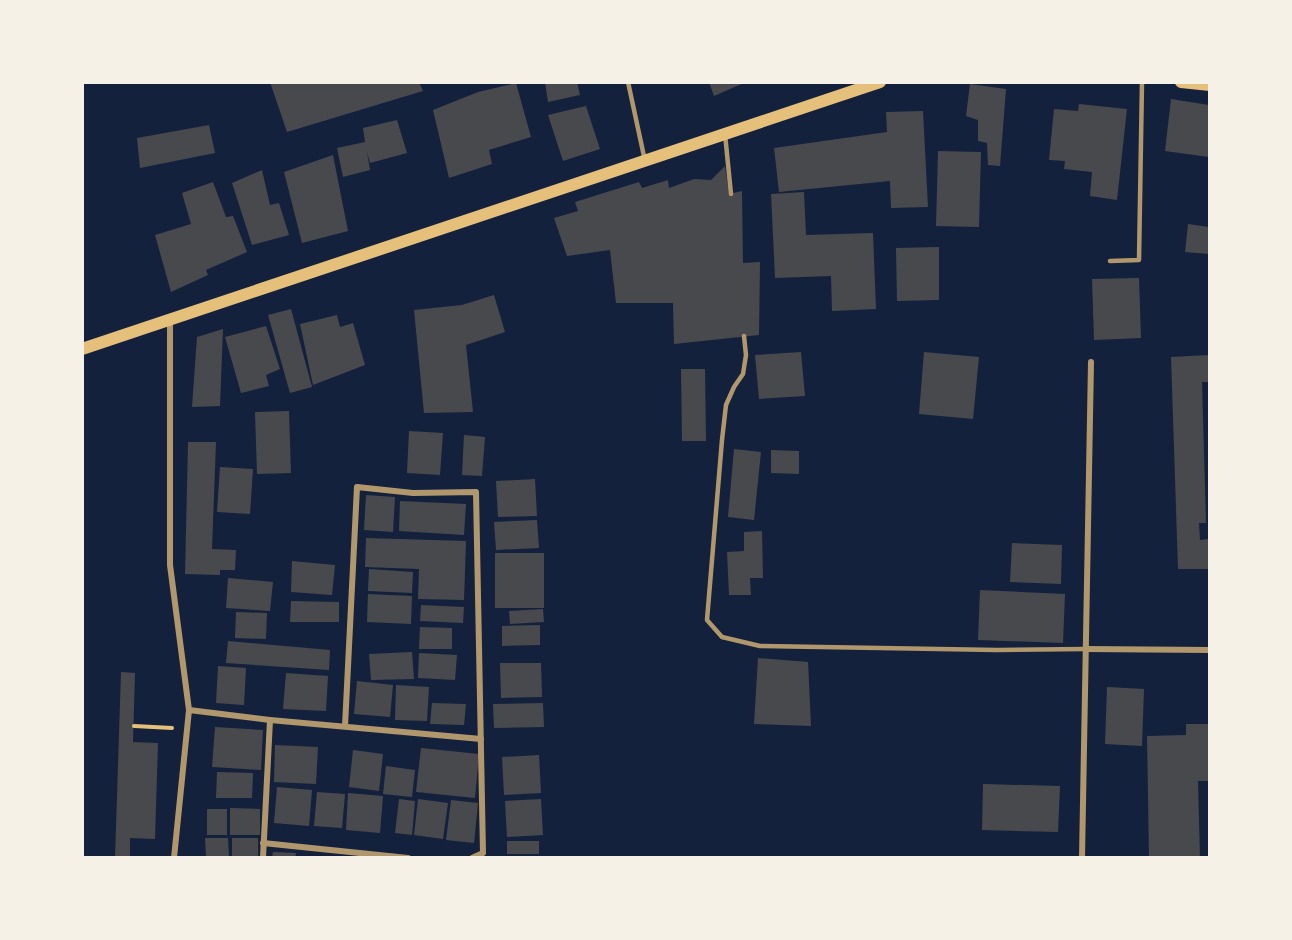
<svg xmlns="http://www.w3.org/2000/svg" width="1292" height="940" font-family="'PT Sans',sans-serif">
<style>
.building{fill:#48494c}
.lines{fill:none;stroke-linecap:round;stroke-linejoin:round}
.path{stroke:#e5c07b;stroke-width:4}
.service{stroke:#b1986c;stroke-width:4.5}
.minor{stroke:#b1986c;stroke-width:6}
.secondary{stroke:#e5c07b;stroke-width:12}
</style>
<rect width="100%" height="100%" fill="#14213d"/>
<g class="building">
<path d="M270,82H419L423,91L287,132Z"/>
<path d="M545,82H577L580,95L548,102Z"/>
<path d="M709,82H746L714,96Z"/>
<path d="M516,83L531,137L489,150L492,164L449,178L433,110L478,92Z"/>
<path d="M970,84L1006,89L1000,166L988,165L987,143L978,141V120L966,116Z"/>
<path d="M1171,99L1209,105V157L1165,151Z"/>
<path d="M1079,104L1127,109L1117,200L1090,196L1092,172L1064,169L1065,161L1049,160L1054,109L1078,111Z"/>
<path d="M586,106L600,149L563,161L548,115Z"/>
<path d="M923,111L928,207L891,208L890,181L779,192L774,148L887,132L886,112Z"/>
<path d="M397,120L407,153L370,163L367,152L370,170L343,177L337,148L365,142L363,128Z"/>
<path d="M209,125L215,153L140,168L137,138Z"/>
<path d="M938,151L981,152L979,227L936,226Z"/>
<path d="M333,155L348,231L302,243L284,172Z"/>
<path d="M725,166L729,194L742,191L743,263L760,262L759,335L674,344L673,303H616L610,250L567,256L554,218L578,211L575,202L639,182L642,188L668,180L669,188L694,179L711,180Z"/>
<path d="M262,170L270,205L279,203L289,235L252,245L232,183Z"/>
<path d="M213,182L226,217L233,216L247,252L206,270L208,275L171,292L155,235L191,224L182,193Z"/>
<path d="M804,192L806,235L873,233L876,309L832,311L831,276L775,278L771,194Z"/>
<path d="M1188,224L1209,227V254L1185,252Z"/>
<path d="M939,247V300L897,301L896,248Z"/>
<path d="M1139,278L1141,338L1094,340L1092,279Z"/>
<path d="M494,295L505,332L466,345L473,412L424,413L414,310L462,305Z"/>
<path d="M291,309L312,387L290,393L268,315Z"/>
<path d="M337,315L340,327L353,323L365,365L313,385L300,324Z"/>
<path d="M266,326L280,369L266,375L269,386L241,393L225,337Z"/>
<path d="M223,329L220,406L192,407L197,337Z"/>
<path d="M801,352L805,396L759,399L755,355Z"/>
<path d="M924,352L979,357L973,419L919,414Z"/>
<path d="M1209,355V382H1202L1206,523H1199L1200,540L1209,539V569H1178L1171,357Z"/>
<path d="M681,369H705L706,441H682Z"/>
<path d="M289,411L291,473L257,474L255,412Z"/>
<path d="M409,431L443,433L440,475L407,473Z"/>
<path d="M464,435L485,437L482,476L462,475Z"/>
<path d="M188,442H216L212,549L236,550L235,570H220V575L185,574Z"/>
<path d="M734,449L761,452L754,520L728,517Z"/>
<path d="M771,450L799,451V474L771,473Z"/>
<path d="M220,467L253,469L250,514L217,512Z"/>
<path d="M535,479L537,516L498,517L496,481Z"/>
<path d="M366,495L395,497L393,532L364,530Z"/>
<path d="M400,501L466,504L464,535L399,531Z"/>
<path d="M537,520L539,548L496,550L494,522Z"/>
<path d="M762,531L763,578H750L751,595H729L727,552L744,551V532Z"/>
<path d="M366,538L466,541L464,600L418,599L419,569L365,567Z"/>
<path d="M1012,543L1062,545L1061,584L1010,582Z"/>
<rect x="495" y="553" width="49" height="55"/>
<path d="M292,561L335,565L332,595L291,592Z"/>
<path d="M369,569L413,572L412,593L368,591Z"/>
<path d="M228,578L273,582L270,611L226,608Z"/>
<path d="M980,590L1065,594L1063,643L978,640Z"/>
<path d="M368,594L412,596L411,624L367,622Z"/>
<path d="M291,601L339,602V622H290Z"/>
<path d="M421,605L464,607L463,623L420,621Z"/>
<path d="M543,609L544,622L510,624L509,611Z"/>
<path d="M236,612L267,613L266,639L235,638Z"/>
<path d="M540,625V645L502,646V626Z"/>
<path d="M420,627L452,628V649H419Z"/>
<path d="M228,641L330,650L329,670L226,663Z"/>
<path d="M412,652L414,679L371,680L369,654Z"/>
<path d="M419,653L457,655L455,680L418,678Z"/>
<path d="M758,658L808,662L811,726L754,724Z"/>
<path d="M500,663H541L542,697L501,698Z"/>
<path d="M218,666L246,668L244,705L216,703Z"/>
<path d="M121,672L135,673L133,742L158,743L155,839L130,838V858H115Z"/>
<path d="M286,673L328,676L326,711L283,709Z"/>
<path d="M357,681L393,685L390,717L354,714Z"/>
<path d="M396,685L429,687L427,721L395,720Z"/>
<path d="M1107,687L1144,689L1142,746L1105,744Z"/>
<path d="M432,703L466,704L464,725L430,724Z"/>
<path d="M543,703L544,727L494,728L493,704Z"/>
<path d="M1186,724H1209V781H1198L1200,858H1149L1147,736L1186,735Z"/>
<path d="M215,727L263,730L261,770L212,767Z"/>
<path d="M275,745L318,747L316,784L274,782Z"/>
<path d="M421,748L479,754L475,798L416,792Z"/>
<path d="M353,750L383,754L379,791L349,787Z"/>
<path d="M539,755L541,793L504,795L502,757Z"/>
<path d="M386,766L415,770L412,797L383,794Z"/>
<path d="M217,772L253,773L252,798H216Z"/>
<path d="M983,784L1060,786L1058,832L982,830Z"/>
<path d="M277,787L312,790L309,826L274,823Z"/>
<path d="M317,792L345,794L342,828L314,826Z"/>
<path d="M348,793L383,796L380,833L346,830Z"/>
<path d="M399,799L415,801L412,835L395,833Z"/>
<path d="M418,799L448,803L443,839L414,835Z"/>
<path d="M541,799L543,835L507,837L505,801Z"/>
<path d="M451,800L478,803L474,843L446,840Z"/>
<path d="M230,808L260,809V835H230Z"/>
<rect x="207" y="809" width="20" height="26"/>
<path d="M205,838H228L229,858H206Z"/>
<rect x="232" y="838" width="26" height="20"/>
<rect x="507" y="841" width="32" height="13"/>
<path d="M273,852L296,853L295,858H272Z"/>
</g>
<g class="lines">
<path class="path" d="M134,726L172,728"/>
<g class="service">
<path d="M628,82L645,161"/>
<path d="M725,134L731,194"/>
<path d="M1110,261L1139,260L1142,82"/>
<path d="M744,336L746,355L743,374L734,387L726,405L722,440L707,620L722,637L760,646L997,650L1085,649"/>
</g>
<g class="minor">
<path d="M170,320V565L189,710L174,858"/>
<path d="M1085,649L1210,650"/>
<path d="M189,710L270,720L481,739"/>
<path d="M345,726L357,487L413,493L476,492L483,853L472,858"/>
<path d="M263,843L408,858"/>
<path d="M263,858L270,720"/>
<path d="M1082,858L1091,362"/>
</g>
<g class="secondary">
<path d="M1181,82L1210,85"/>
<path d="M82,349L880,82"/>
</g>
</g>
<rect width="1292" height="940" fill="none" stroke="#f6f1e7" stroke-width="168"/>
</svg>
